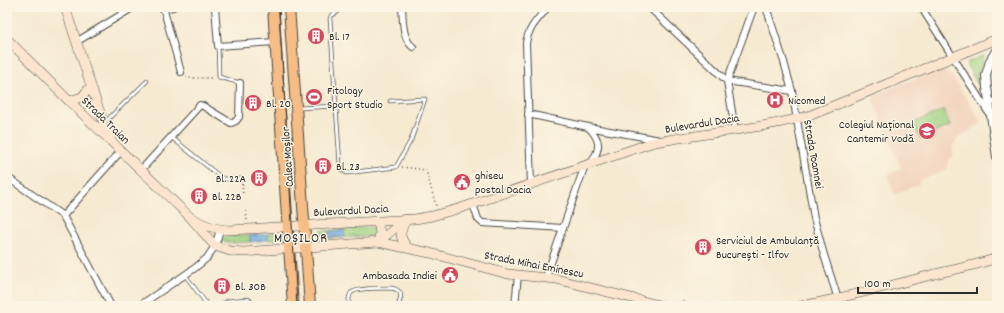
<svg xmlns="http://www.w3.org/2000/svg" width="1004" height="313" font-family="Dekko,sans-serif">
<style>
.built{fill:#f2d4be}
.grass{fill:url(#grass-tufts);stroke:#657e56}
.pitch{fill:#9fd282;stroke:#657e56}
.water{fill:url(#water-ripples);stroke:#4e6a86}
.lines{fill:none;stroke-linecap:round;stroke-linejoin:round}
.service-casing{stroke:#494844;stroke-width:4.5}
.minor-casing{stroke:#494844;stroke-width:8}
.tertiary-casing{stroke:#494844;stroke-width:10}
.secondary-casing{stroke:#494844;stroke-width:10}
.primary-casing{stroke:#494844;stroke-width:12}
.path{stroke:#494844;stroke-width:1.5;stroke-dasharray:1 3;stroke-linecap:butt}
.service{stroke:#fff;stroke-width:3}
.minor{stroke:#fff;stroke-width:6}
.tertiary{stroke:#fff;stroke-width:8}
.secondary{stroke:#fbe5cf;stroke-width:9}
.primary{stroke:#f6be86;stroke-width:10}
.tram{stroke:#2b2b2b;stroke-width:1}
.labels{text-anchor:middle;stroke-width:3;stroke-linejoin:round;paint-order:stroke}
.poi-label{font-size:12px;fill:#2b2b2b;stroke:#fcf5e5;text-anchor:start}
.street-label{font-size:12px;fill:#2b2b2b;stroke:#fcf5e5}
.quarter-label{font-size:14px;letter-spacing:1px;fill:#2b2b2b;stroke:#fcf5e5}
</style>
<defs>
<pattern id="grass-tufts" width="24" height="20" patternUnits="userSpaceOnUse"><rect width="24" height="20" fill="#9fd282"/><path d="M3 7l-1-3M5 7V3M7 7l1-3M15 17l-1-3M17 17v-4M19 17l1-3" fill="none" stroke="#89b470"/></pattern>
<pattern id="water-ripples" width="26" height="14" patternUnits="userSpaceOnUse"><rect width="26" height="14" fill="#70aae0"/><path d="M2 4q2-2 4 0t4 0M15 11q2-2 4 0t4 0" fill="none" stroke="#5c8bb6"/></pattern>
</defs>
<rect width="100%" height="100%" fill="#fcf5e5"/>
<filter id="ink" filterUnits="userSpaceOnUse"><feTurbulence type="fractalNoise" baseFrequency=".025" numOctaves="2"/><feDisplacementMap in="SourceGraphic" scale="8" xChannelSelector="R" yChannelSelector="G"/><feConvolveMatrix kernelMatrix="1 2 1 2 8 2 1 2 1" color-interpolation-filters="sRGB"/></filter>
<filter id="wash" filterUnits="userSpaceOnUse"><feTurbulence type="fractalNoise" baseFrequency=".012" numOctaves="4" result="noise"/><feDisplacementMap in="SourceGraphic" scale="16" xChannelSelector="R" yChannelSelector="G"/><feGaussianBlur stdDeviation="0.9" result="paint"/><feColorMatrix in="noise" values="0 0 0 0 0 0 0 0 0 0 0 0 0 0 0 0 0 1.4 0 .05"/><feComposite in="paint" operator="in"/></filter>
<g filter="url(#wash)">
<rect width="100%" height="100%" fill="#f6ead1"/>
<path class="built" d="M937,70H941L949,73L952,76L982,123L959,137L952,146L953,157L948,159L947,170L920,180L919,184L895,194L887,175L901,169L872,96Z"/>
<g class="grass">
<path d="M984,55L979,71L978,85L966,63Z"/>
<path d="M375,227L376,233L375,236L321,239C320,236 319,234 321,231Z"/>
<path d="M275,232L277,235V238L274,240H268L267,234Z"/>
<path d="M250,235V242L233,243L223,242L222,239L227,236Z"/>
</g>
<path class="pitch" d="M944,110L950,126L920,138L913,123Z"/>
<g class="water">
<path d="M344,230L345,237L329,238V232Z"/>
<path d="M267,234L268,240L250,242V235Z"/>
</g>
</g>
<g filter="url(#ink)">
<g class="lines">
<g class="service-casing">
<g id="service">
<path d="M340,7L339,11L331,16L330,19L340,165L342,170L347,173L396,167L411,140L425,99L390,101"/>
<path d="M218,46L219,77L240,83"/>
<path d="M299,108L337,106"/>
<path d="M105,122L147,81"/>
<path d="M171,137L223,179H242"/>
<path d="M185,275L208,306"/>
<path d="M219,306L228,301L246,299L250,300L251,306"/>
<path d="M349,306C349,302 348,297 351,293C354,288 384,288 392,288C403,291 402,296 398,306"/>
<path d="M682,306L683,303"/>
</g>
</g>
<g class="minor-casing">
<g id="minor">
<path d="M163,7L181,72"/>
<path d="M215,7L218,46L275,42"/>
<path d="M402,7C403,19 402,39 413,47"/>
<path d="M649,7L727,81L792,91"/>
<path d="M766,7L784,62L792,91L814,218L824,255L838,299L839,306"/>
<path d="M921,7L990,115"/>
<path d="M163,9L173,7"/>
<path d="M76,42L134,7"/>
<path d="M989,101L997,102"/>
<path d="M528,114L588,127L660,140"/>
<path d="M588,127C601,140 601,148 591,163"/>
<path d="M735,130L727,81L754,7"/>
<path d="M141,170L200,105L203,106L231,123L236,121L239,117L240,83"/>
<path d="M7,177L63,216L111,306"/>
<path d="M531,184L526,43C528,28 539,18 548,7"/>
<path d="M473,204L478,219L482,223L563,228"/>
<path d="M63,216L121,151"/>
<path d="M546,277L585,165"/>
<path d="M139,306L195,268L207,258L215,246L220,230"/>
<path d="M515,306L518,275"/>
</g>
</g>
<g class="tertiary-casing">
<path id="tertiary" d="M997,49L990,61L986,75L987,87L997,157"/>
</g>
<g class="secondary-casing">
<g id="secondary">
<path d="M65,7L91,86L104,124L111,138"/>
<path d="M7,39L69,101L190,217L215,246L230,251L243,252L378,242L406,219"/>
<path d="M69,101L82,97L91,86"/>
<path d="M190,217C204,225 213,229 230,230L415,219L432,216L461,208L651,143C665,140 680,138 694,136C733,130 773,126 811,115L997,39"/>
<path d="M406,220C399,233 399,237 408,248"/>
<path d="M378,221L380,233L378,242"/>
<path d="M378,242L430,253L508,274L556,279L663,306"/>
<path d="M801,306C846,297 890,286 935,274C956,269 977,265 997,258"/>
</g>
</g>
<g class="primary-casing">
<g id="primary">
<path d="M273,7L293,306"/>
<path d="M289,7L310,306"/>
</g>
</g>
<g class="path">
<path d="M186,77L187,78H213"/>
<path d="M402,167L426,170L436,206"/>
<path d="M242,184L243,194"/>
<path d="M246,211L247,221"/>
</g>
<use href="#service" class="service"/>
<use href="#minor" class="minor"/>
<use href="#tertiary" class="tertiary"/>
<use href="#secondary" class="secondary"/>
<use href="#primary" class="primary"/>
<path class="tram" d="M279,7L297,306"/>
</g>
</g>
<defs>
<g id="building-disc" transform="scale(0.9)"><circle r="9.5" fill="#d1495b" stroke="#fcf5e5"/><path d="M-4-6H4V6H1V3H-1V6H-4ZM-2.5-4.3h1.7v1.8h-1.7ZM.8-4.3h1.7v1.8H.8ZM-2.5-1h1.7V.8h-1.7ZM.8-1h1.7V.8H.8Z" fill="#fff"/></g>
<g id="stadium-disc" transform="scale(0.9)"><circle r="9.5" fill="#d1495b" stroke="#fcf5e5"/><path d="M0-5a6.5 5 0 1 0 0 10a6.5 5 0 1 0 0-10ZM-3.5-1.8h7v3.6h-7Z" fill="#fff"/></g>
<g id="hospital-disc" transform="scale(0.9)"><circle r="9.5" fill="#d1495b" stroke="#fcf5e5"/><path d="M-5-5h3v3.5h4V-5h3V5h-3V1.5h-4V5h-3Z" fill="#fff"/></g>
<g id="school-disc" transform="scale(0.9)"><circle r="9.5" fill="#d1495b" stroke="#fcf5e5"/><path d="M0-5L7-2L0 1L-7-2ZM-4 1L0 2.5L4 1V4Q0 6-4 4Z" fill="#fff"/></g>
<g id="civic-disc" transform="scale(0.9)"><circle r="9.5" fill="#d1495b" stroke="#fcf5e5"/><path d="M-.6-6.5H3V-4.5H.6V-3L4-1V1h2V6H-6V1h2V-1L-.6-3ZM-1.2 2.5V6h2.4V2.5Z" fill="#fff"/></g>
</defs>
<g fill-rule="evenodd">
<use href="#building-disc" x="316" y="36"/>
<use href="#stadium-disc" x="314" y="97"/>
<use href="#hospital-disc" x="775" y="100"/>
<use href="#building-disc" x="253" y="103"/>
<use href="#school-disc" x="927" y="131"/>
<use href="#building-disc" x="323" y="166"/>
<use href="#building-disc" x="259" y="178"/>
<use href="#civic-disc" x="462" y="182"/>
<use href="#building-disc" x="199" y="196"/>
<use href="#building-disc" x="703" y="247"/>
<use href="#civic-disc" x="450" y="275"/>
<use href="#building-disc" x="222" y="286"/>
</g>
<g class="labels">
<g class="poi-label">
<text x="329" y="40">Bl. 17</text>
<text x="327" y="94">Fitology<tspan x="327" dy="14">Sport Studio</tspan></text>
<text x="788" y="104">Nicomed</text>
<text x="266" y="107">Bl. 20</text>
<text x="914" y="128" text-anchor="end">Colegiul Național<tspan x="914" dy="14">Cantemir Vodă</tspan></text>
<text x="336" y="170">Bl. 23</text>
<text x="475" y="179">ghiseu<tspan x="475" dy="14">postal Dacia</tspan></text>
<text x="246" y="182" text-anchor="end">Bl. 22A</text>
<text x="212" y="200">Bl. 22B</text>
<text x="716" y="244">Serviciul de Ambulanță<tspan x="716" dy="14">București - Ilfov</tspan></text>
<text x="437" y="279" text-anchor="end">Ambasada Indiei</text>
<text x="235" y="290">Bl. 30B</text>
</g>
<g class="street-label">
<text transform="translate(106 120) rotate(44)" y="4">Strada Traian</text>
<text transform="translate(702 123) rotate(-9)" y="4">Bulevardul Dacia</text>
<text transform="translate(814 154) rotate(80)" y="4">Strada Toamnei</text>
<text transform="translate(287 157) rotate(-94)" y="4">Calea Moșilor</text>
<text transform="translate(351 210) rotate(-3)" y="4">Bulevardul Dacia</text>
<text transform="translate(534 264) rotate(11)" y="4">Strada Mihai Eminescu</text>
</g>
<g class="quarter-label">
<text x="301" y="242">MOȘILOR</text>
</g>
</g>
<rect width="1004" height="313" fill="none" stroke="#fcf5e5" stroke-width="24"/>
<path d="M858 287v6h119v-6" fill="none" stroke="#2b2b2b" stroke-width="2"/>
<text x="864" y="287" font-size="12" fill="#2b2b2b" stroke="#fcf5e5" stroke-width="3" paint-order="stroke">100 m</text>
</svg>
